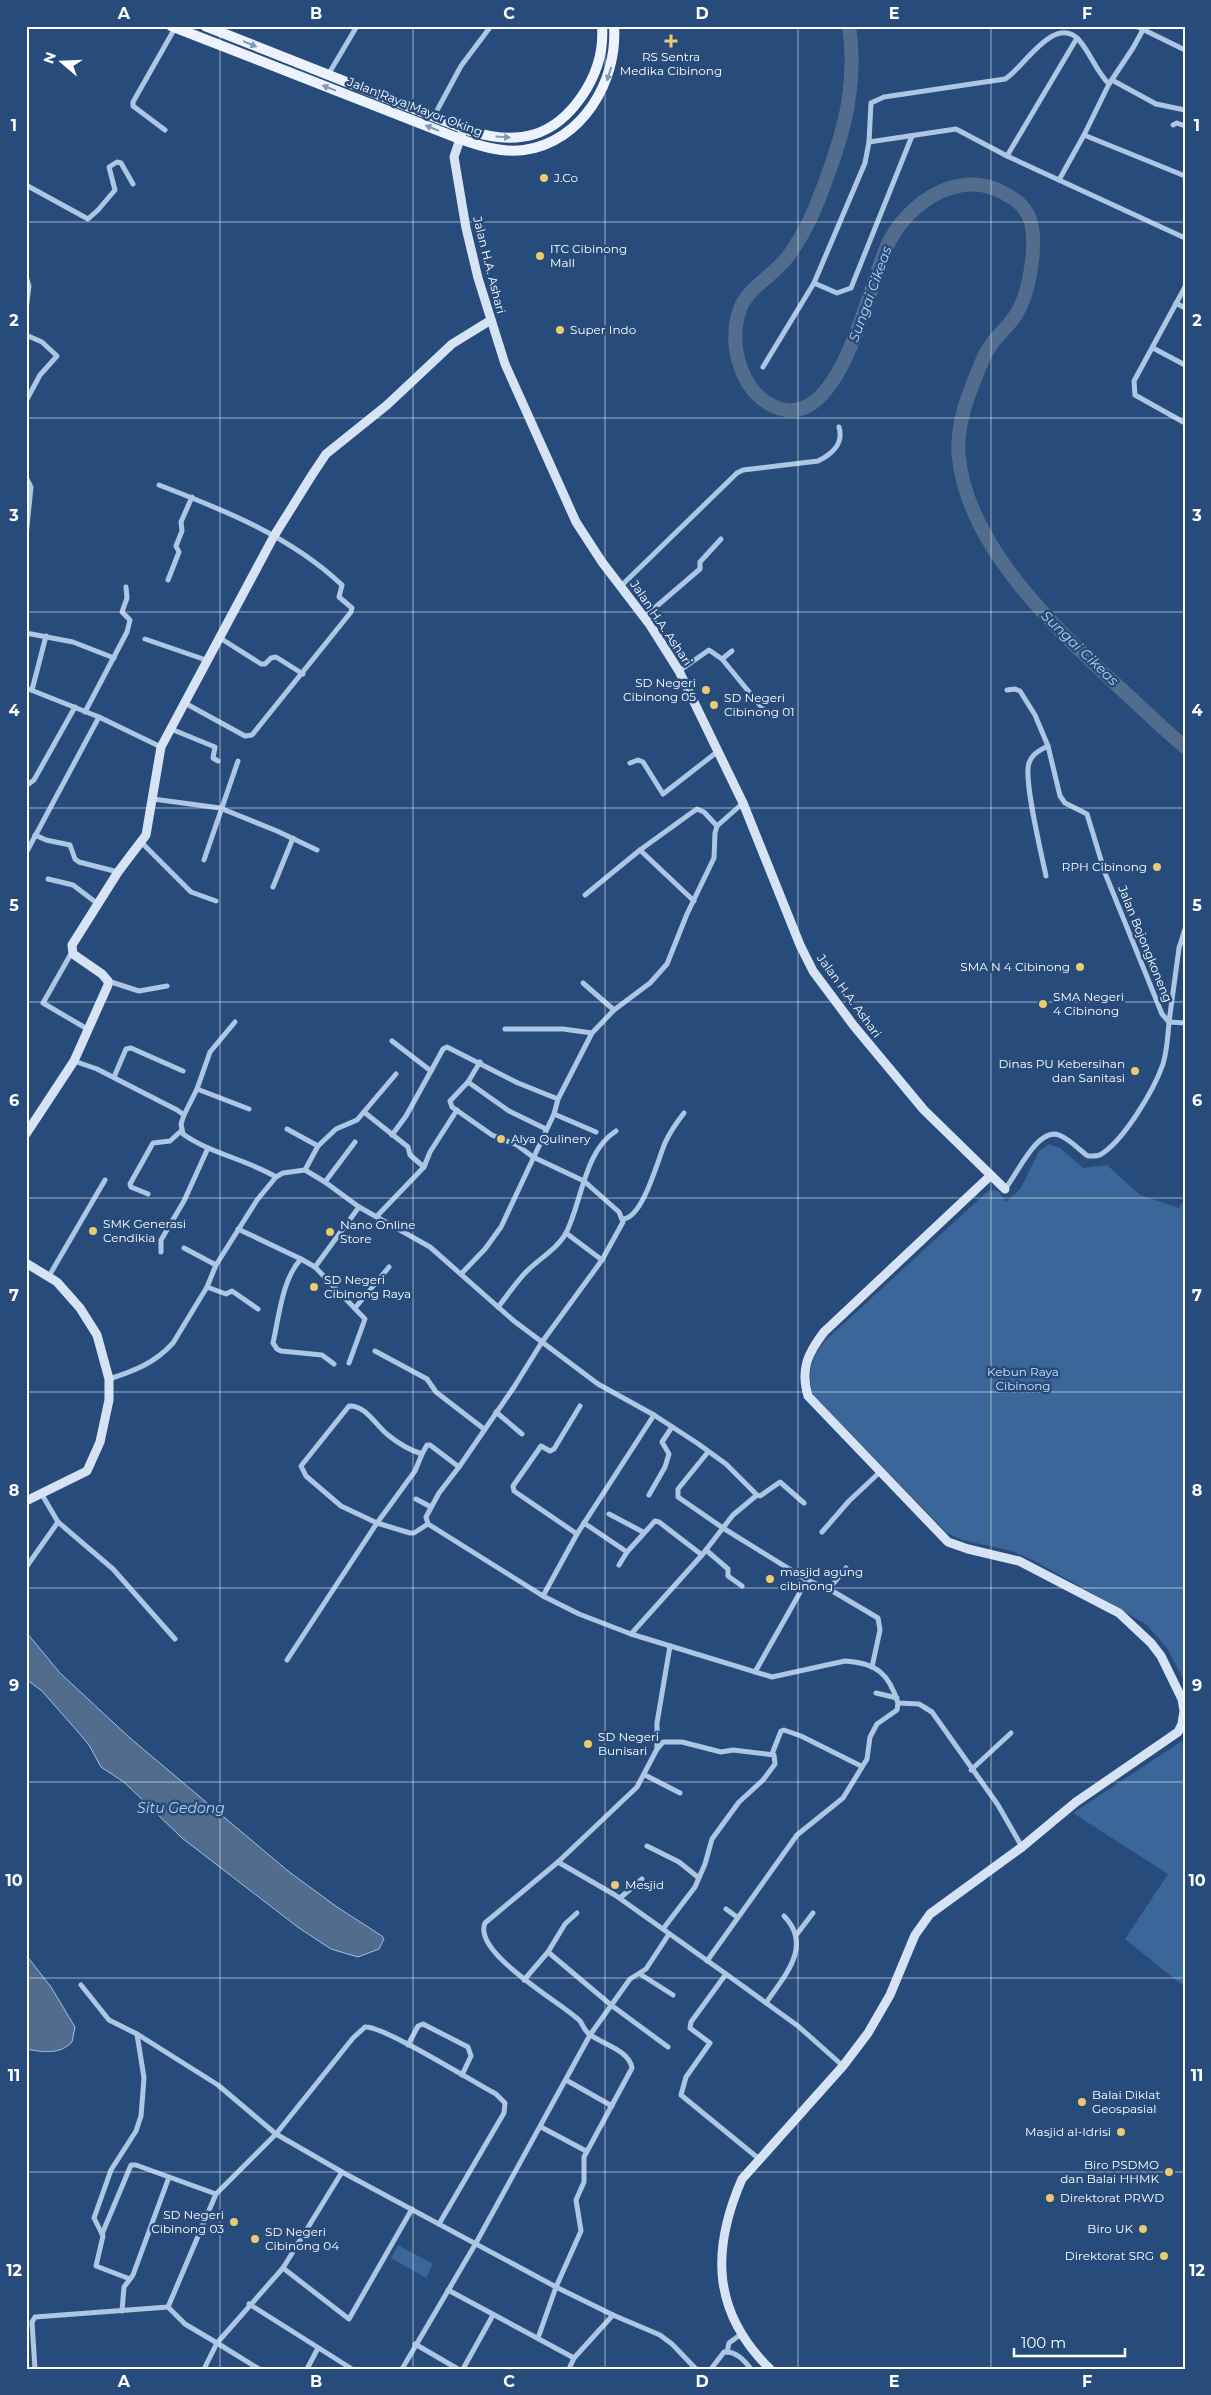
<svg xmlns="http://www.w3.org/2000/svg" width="1211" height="2395" font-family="Montserrat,sans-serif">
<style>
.green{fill:#3b6699}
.water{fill:#526c8e;stroke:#a1c0e5}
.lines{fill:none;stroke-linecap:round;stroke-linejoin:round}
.river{stroke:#526c8e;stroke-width:14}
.street{stroke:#adc6e4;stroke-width:5}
.secondary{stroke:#d5e3f4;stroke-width:9}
.primary{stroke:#ecf3fc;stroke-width:10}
.oneway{fill:#8097b6}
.grid{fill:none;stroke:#fff;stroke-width:1;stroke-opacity:0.55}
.poi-dot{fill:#ecc973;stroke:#274c7c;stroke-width:2}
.labels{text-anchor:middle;stroke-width:5;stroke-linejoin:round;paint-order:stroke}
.poi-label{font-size:12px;fill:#fff;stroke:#274c7c;text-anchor:start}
.street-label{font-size:12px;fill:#fff;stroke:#274c7c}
.park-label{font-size:12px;fill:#cfe0f4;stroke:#274c7c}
.water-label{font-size:14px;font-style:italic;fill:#b8d0ec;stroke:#274c7c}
.neatline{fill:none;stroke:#fff;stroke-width:2}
.grid-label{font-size:16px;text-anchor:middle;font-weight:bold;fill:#fff}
</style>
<rect width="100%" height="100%" fill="#274c7c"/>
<g class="green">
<path d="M1049,1144L1060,1148L1083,1168L1107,1165L1140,1195L1179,1208L1185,1198V1682L1167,1648L1146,1624L1035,1561L1012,1551L962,1540L946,1532L813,1395C807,1372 811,1358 826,1340L989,1190L998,1191L1006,1202L1021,1188L1039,1151Z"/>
<path d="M1185,1739V1987L1125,1939L1168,1874L1073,1813Z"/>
<path d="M398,2245L433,2264L426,2278L391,2258Z"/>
</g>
<g class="water">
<path d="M26,1632L60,1673L130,1738L288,1871L337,1907L382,1936L384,1939L379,1949L358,1957L331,1949L299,1928L182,1838L124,1782L101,1767L89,1745L78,1732L42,1691L26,1679Z"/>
<path d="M26,1955L51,1987L75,2027L72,2042C60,2055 42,2052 26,2049Z"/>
</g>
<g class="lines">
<path class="river" d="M849,26C857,81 846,126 827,177C817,205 807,230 789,255C775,275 748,287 740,309C727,343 741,395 778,408C843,431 869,278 890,240C902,217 925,196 950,188C966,183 984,183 1000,191C1016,199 1029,208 1032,227C1036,252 1029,298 1013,319C1002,333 990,342 983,359C970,390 955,424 959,458C968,547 1057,630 1120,688C1141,707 1162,728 1185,747"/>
<g class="street">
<path d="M1136,26L1185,50"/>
<path d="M328,75L357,26"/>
<path d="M1112,80L1156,104L1185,110"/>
<path d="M434,116L461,66L491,26"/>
<path d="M1173,125L1177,123L1185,126"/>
<path d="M165,130L133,106V102L175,28"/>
<path d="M1084,135L1185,176"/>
<path d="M869,142L956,129L1007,156L1185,238"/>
<path d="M1007,156L1077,38"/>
<path d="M1059,180L1084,135L1109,84L1133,48L1145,26"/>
<path d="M26,185L88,219L98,210L115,190L109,167L117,162L121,163L133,184"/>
<path d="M26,276L29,286L26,310"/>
<path d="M814,283L837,293L851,288L912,136"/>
<path d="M1185,287L1134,381L1135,395L1185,423"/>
<path d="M1176,303L1185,308"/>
<path d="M26,335L42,342L57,356L40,375L26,401"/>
<path d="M1153,348L1185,365"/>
<path d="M763,367L814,283L865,163L869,142L871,103L884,97L1005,79C1023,69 1054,13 1079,40C1091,54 1096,71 1109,84"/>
<path d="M26,477L31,487L26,536"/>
<path d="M159,485C224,510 290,536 342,585L339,597L352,608L351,612L252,735L245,736L183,702"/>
<path d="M168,580L179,552L176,546L182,531L181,522L192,497"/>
<path d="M621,586L737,473L743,470L818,461C832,454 844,444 839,427"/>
<path d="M644,617L700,569V562L721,539"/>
<path d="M26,633L73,642L114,658"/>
<path d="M220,638L261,664H265L271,658L276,657L303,674"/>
<path d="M145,639L206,660"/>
<path d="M722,659L763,709"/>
<path d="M679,671L709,650L722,659L732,651"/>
<path d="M26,688L99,717L161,747"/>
<path d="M32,690L46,636"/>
<path d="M85,712L127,632L130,620L122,612L127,598L126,587"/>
<path d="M171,729L215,747L213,758L218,761"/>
<path d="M630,763L638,760L643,762L663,794L717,752"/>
<path d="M26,786L34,780L75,707"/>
<path d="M153,799L220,808L277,831L317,850"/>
<path d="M35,835L46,840L70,845L75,859L79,862L118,872"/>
<path d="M141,842L191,892L216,901"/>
<path d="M640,850L694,901"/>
<path d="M26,853L99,717"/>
<path d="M204,860L238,761"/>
<path d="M1046,876C1042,856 1023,779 1029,763C1032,754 1040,750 1048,746"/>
<path d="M48,879L73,885L98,904"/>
<path d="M273,887L293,838"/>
<path d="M585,895L640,850L694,811L697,809L704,812L717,826"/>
<path d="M1185,929L1179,948L1169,1022L1185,1023"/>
<path d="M72,952L43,1003L89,1030"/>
<path d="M108,981L139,991L167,986"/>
<path d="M583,983L614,1010"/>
<path d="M505,1029H563L592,1033"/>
<path d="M392,1041L431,1071L443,1049L447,1047L518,1083L558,1099"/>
<path d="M74,1061L97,1069L177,1110L184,1115L181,1124L183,1134C211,1154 246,1159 276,1177"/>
<path d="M480,1062L468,1082L450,1101L452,1107L492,1135L517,1145L533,1157L584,1181L619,1212L623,1222L602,1260L542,1342L514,1387L459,1467L439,1493L426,1517L428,1524L543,1596L579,1614L631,1634L772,1677L845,1661C877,1663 889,1674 898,1703L919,1704L932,1712L998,1805L1022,1847"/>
<path d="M114,1077L126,1049L131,1048L183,1071"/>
<path d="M468,1082L509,1111L546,1129"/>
<path d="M197,1089L249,1109"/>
<path d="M364,1112L408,1147L410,1155L424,1167"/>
<path d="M554,1114L596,1132"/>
<path d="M184,1115L197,1089L210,1052L235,1022"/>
<path d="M287,1129L318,1146"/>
<path d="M392,1135L406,1116L431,1071"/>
<path d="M305,1170L318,1146L336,1129L357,1120L396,1074"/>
<path d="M325,1182L355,1142"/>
<path d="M1005,1189C1017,1175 1037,1127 1059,1135C1071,1140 1078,1149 1088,1156C1094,1156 1098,1157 1103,1153C1125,1138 1154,1090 1163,1064C1167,1051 1168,1036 1169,1022L1162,1014L1105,873L1087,814L1065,803L1060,796L1048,746L1035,715L1020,691L1015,689L1007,690"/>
<path d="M148,1194L131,1187L130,1184L153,1143L170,1141L181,1131"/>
<path d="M377,1216L424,1167L430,1152L457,1110"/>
<path d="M623,1219C643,1218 658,1159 665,1143C670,1132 677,1122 684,1113"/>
<path d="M238,1229L301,1259"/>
<path d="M566,1233L602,1260"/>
<path d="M184,1248L216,1265"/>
<path d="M161,1252V1240L184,1201L208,1148"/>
<path d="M315,1267L365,1319L349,1363"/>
<path d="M461,1274L485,1249L501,1227L554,1114L558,1099L592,1033L614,1010L650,983L667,964L687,914L714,858L715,833L717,826L743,803"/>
<path d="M49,1276L105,1180"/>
<path d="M207,1287L226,1294L232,1291L258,1309"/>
<path d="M498,1307C508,1295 516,1282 527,1271C539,1259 558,1248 566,1233C582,1202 584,1151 616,1131"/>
<path d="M355,1308L389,1267"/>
<path d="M375,1351L427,1379L436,1392L484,1429"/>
<path d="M334,1364L322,1355L281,1351L277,1349L273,1343C279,1317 282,1279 301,1259L315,1267L359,1207"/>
<path d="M109,1379C134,1371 155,1363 173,1343L207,1287L216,1265L257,1200L276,1177L283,1173L305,1170L325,1182L359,1207L430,1247L514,1321L598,1384L654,1415L697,1443L726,1464L757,1495"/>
<path d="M496,1412L522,1434"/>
<path d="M708,1452L678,1489V1497L723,1528L807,1580L829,1589L846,1568"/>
<path d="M41,1493L58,1522L113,1569L175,1639"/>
<path d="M649,1495L665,1467L669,1454L662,1442L672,1427"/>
<path d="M416,1499L431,1507"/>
<path d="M609,1514L643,1532"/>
<path d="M584,1523L627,1552"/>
<path d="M428,1524L414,1533H410L377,1523L341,1506L306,1476L301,1466L349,1406C366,1405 376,1426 388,1435C399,1444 409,1450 422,1454L427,1445H430L459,1467"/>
<path d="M822,1532L849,1501L881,1471"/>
<path d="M577,1534L514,1491L513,1486L541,1446L550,1451L554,1449L580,1406"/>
<path d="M706,1550L728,1569V1576L742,1586"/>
<path d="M619,1565L627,1552L655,1521L659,1522L702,1555"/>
<path d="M27,1566L58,1522"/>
<path d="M829,1589L878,1618L880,1630L872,1667"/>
<path d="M543,1596L577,1534L654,1415"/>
<path d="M631,1634L702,1555L733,1515L757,1495L760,1496L780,1482L804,1503"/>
<path d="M287,1660L377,1523L415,1471L422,1454"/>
<path d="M755,1672L807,1580"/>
<path d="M876,1693L897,1698"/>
<path d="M657,1749V1723L670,1646"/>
<path d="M772,1754L781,1731L784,1730L801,1736L861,1766"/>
<path d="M971,1770L1011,1733"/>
<path d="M645,1775L680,1793"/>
<path d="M647,1846L679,1862L699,1878"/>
<path d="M558,1862L615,1895L726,1974L798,2026L843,2066"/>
<path d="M620,1898L642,1879"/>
<path d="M726,1909L737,1917"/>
<path d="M797,1934L813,1913"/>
<path d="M548,1952L611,2005L668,2047"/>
<path d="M707,1961L797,1835L843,1798L867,1759L870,1737L877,1724L897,1710L898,1703"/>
<path d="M640,1974L673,1995"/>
<path d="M726,1974L691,2022L690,2028L710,2043L686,2077L681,2095L758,2158"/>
<path d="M524,1980L548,1952L565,1924L577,1913"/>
<path d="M81,1985L109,2020L137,2034L144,2078L141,2116L136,2131L111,2170L94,2218L103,2236L96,2266L130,2279"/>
<path d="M766,2003C785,1975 813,1946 784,1916"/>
<path d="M137,2034L218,2085L276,2134L342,2172L556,2287L613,2315L660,2335L672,2344L696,2369"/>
<path d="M408,2045L418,2026L423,2024L468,2047L471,2056L462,2075"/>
<path d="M566,2080L612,2106"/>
<path d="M541,2127L586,2151"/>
<path d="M102,2234L131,2165H136L216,2194"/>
<path d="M283,2268L349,2319L412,2209"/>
<path d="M448,2290L574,2358"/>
<path d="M249,2304L352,2369"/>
<path d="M168,2307L185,2324L217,2343L283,2268L342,2172"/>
<path d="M122,2311L124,2287L133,2275L169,2177"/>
<path d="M538,2338L556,2287L581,2231L576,2200L584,2182V2157L632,2068C629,2050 602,2044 589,2034C584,2030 583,2025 580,2021C562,2003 472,1953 485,1923L558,1862L637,1787L657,1749L663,1742H682L721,1752L733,1750L774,1755L775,1764L763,1780L739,1802L712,1839L705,1864L695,1887L663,1929"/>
<path d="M415,2344L458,2369"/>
<path d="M727,2352L729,2343L740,2335"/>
<path d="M35,2369L32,2322L35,2317L168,2307L216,2194L276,2134L353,2038L365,2027C382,2025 475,2083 496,2094L505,2103L504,2113L439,2224"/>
<path d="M204,2369L217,2343L259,2369"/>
<path d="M307,2369L318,2348"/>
<path d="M402,2369L476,2243L590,2035L630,1979L646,1969L669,1934"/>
<path d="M463,2369L493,2315"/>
<path d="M569,2369L574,2358L613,2315"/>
<path d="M711,2369L724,2352C736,2351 744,2360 751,2369"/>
</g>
<g class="secondary">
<path d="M462,133L454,157L466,228L478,278L505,364L576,522L602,562L650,625L679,671L743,803L800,945L813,971L854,1026L924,1110L1005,1189"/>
<path d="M26,1134L74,1061L108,985V981L102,974L73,954L72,945L118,872L146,835L161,747L274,536L312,475L326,454L387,405L452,344L491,320"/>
<path d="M26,1263L57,1282L80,1308L97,1335L109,1379V1400L100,1442L87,1471L26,1501"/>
<path d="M770,2369C712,2312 711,2250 742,2179L843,2066L868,2033L890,1995L915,1935L930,1914L1022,1847L1076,1802L1178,1732L1182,1724L1184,1711L1182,1699L1161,1656L1151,1643L1119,1613L1019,1561L968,1549L948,1542L808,1396C800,1369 808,1353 824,1332L990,1176"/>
</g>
<g class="primary">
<path d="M171,26L460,139C480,146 502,153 524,150C582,142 618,81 614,26"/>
<path d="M205,26L470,131C518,146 554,137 582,96C597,74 604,52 602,26"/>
</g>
</g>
<defs><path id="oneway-solid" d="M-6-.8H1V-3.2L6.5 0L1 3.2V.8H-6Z" transform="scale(1.25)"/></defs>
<g class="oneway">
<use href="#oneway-solid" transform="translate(250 44) rotate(22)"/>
<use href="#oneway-solid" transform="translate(609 74) rotate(108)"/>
<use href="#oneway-solid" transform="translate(329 88) rotate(-159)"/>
<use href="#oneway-solid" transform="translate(432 128) rotate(-158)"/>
<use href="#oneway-solid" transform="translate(503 137) rotate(3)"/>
</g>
<path class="grid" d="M220,26V2369M413,26V2369M605,26V2369M798,26V2369M991,26V2369M26,222H1185M26,418H1185M26,612H1185M26,808H1185M26,1002H1185M26,1198H1185M26,1392H1185M26,1588H1185M26,1782H1185M26,1978H1185M26,2172H1185"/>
<g class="poi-dot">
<path d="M668.5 33.5h5v5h5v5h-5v5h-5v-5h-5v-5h5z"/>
<circle cx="544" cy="178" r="5"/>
<circle cx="540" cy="256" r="5"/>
<circle cx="560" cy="330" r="5"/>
<circle cx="706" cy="690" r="5"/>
<circle cx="714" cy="705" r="5"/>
<circle cx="1157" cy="867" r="5"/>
<circle cx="1080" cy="967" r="5"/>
<circle cx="1043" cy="1004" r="5"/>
<circle cx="1135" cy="1071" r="5"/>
<circle cx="501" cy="1139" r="5"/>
<circle cx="93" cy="1231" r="5"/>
<circle cx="330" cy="1232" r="5"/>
<circle cx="314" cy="1287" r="5"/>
<circle cx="770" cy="1579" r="5"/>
<circle cx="588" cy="1744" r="5"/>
<circle cx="615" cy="1885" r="5"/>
<circle cx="1082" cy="2102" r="5"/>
<circle cx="1121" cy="2132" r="5"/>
<circle cx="1169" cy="2172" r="5"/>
<circle cx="1050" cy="2198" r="5"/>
<circle cx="234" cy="2222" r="5"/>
<circle cx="1143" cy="2229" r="5"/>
<circle cx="255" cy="2239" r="5"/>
<circle cx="1164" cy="2256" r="5"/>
</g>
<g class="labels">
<g class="poi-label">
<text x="671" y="61" text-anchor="middle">RS Sentra<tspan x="671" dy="14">Medika Cibinong</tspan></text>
<text x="554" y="182">J.Co</text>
<text x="550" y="253">ITC Cibinong<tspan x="550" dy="14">Mall</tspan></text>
<text x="570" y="334">Super Indo</text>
<text x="696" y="687" text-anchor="end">SD Negeri<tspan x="696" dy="14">Cibinong 05</tspan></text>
<text x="724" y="702">SD Negeri<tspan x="724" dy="14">Cibinong 01</tspan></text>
<text x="1147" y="871" text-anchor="end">RPH Cibinong</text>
<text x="1070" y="971" text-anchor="end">SMA N 4 Cibinong</text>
<text x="1053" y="1001">SMA Negeri<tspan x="1053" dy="14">4 Cibinong</tspan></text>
<text x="1125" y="1068" text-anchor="end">Dinas PU Kebersihan<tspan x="1125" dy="14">dan Sanitasi</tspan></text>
<text x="511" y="1143">Alya Qulinery</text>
<text x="103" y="1228">SMK Generasi<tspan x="103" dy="14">Cendikia</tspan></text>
<text x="340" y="1229">Nano Online<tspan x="340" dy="14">Store</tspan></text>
<text x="324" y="1284">SD Negeri<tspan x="324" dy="14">Cibinong Raya</tspan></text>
<text x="780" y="1576">masjid agung<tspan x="780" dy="14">cibinong</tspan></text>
<text x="598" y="1741">SD Negeri<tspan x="598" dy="14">Bunisari</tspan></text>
<text x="625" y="1889">Mesjid</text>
<text x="1092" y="2099">Balai Diklat<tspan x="1092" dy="14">Geospasial</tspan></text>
<text x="1111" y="2136" text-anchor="end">Masjid al-Idrisi</text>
<text x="1159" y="2169" text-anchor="end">Biro PSDMO<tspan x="1159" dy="14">dan Balai HHMK</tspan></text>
<text x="1060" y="2202">Direktorat PRWD</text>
<text x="224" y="2219" text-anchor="end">SD Negeri<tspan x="224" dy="14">Cibinong 03</tspan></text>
<text x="1133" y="2233" text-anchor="end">Biro UK</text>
<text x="265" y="2236">SD Negeri<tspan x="265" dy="14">Cibinong 04</tspan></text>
<text x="1154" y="2260" text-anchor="end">Direktorat SRG</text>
</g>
<g class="street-label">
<text transform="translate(415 107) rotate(21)" y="4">Jalan Raya Mayor Oking</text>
<text transform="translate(489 265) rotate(76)" y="4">Jalan H.A. Ashari</text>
<text transform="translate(661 623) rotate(56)" y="4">Jalan H.A. Ashari</text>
<text transform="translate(1145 944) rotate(68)" y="4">Jalan Bojongkoneng</text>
<text transform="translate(849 996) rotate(54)" y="4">Jalan H.A. Ashari</text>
</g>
<g class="park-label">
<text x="1023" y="1376">Kebun Raya<tspan x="1023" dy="14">Cibinong</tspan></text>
</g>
<g class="water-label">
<text transform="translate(870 294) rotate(-70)" y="5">Sungai Cikeas</text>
<text transform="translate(1080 648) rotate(44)" y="5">Sungai Cikeas</text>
<text x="181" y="1813">Situ Gedong</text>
</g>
</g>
<rect width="1211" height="2395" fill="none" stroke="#274c7c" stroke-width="55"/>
<g transform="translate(62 62) rotate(289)" stroke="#274c7c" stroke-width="4" paint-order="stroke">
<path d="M0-4L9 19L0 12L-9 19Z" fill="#ffffff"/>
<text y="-8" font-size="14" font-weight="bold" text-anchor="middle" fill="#ffffff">N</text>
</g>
<path d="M1014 2348v8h111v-8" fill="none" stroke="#ffffff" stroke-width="2.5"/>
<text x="1021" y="2348" font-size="15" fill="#ffffff" stroke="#274c7c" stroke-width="4" paint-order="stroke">100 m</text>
<rect x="28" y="28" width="1156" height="2340" class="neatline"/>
<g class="grid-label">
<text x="124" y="19">A</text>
<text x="316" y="19">B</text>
<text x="509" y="19">C</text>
<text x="702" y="19">D</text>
<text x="894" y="19">E</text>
<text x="1087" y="19">F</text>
<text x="14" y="131">1</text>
<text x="1197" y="131">1</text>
<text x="14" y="326">2</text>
<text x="1197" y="326">2</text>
<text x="14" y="521">3</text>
<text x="1197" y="521">3</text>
<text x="14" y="716">4</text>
<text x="1197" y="716">4</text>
<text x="14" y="911">5</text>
<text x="1197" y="911">5</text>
<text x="14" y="1106">6</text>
<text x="1197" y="1106">6</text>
<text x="14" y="1301">7</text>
<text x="1197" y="1301">7</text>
<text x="14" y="1496">8</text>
<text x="1197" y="1496">8</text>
<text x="14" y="1691">9</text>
<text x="1197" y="1691">9</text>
<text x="14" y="1886">10</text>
<text x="1197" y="1886">10</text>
<text x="14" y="2081">11</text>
<text x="1197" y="2081">11</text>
<text x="14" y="2276">12</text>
<text x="1197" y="2276">12</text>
<text x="124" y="2387">A</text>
<text x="316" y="2387">B</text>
<text x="509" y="2387">C</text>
<text x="702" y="2387">D</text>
<text x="894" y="2387">E</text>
<text x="1087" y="2387">F</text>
</g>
</svg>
